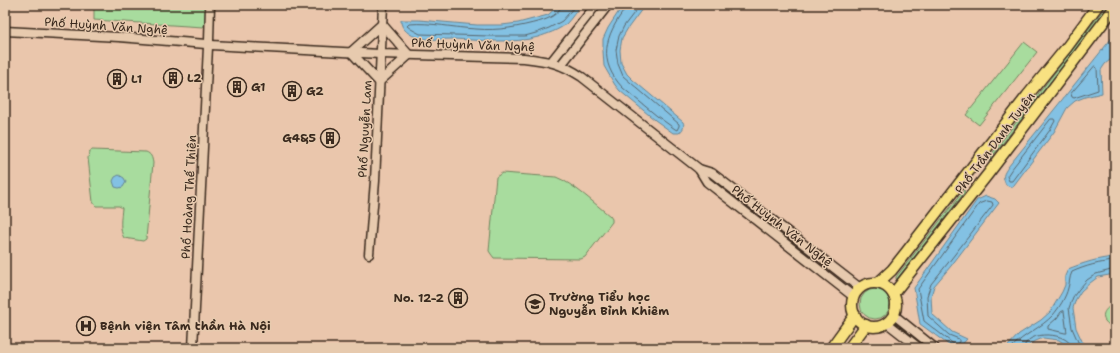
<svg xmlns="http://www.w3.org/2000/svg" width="1120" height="353" font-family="'Shantell Sans',sans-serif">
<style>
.green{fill:#a8dc9e;stroke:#72835e}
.water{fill:#83c1e3;stroke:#668594}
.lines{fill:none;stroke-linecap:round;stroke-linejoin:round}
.shore{stroke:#58666d;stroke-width:1}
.tertiary-casing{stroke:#3b2a1e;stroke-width:11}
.primary-casing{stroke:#3b2a1e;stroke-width:13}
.tertiary{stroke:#e7caae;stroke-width:8}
.primary{stroke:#f8e181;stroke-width:10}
.labels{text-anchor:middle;stroke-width:3;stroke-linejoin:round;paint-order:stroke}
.street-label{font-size:12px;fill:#3b2a1e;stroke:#e7caae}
.poi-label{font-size:12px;font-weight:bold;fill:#3b2a1e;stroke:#e7caae;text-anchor:start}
</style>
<rect width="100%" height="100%" fill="#eac6ac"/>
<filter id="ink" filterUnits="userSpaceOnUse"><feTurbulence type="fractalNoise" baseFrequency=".025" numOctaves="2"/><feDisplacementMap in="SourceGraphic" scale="8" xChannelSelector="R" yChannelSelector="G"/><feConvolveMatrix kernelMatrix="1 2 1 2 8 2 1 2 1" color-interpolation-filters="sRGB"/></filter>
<g filter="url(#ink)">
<g class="green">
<path d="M94,5H207L206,22L203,27L94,20Z"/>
<path d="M1107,5H1111L988,162L987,160Z"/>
<path d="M1024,42L1037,52L979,125L966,115Z"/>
<path d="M92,150L146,152C151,154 152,157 153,163L146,239L143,241L124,238C119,230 121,218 122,208L119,206H96L93,202L88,158L89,152Z"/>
<path d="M502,173L556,177C574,184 595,204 610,216L612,219V222L585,257L581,259L494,258L491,254L489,251L496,177Z"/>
<path d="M964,190L965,192L897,279H896V277Z"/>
<circle cx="875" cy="304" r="15"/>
<path d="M1115,304V330C1112,327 1107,324 1105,321C1100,313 1108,306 1115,304Z"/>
</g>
<g class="water">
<path d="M559,5H581C576,11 572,18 566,24C559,30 547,34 538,37C516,44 477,40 453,39C442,39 430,40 419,38C411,36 400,29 401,20H419L477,25H502L518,23L548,15Z"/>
<path d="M623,5H645L628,28L622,38L620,50L621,63L627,74L633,80L683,122C685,126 683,130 679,133H673L655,120L620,91L615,85L604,66L603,51V39L608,28Z"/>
<path d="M1115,34V56L1105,64L1101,70L1102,93L1085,97L1075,101L1067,108L1054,132L1014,185L1011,187L1006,185C1002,176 1003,175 1008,167Z"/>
<path d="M119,175L124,178L126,182L123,187L119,188L115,187L113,181L115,177Z"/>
<path d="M986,196L995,199L999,203L951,266L934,286L931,296L932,314L952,332L967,339L959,348H953L920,324L914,288L977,200Z"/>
<path d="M1115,257V274L1098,277L1090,283L1081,291L1076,299L1073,308L1076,328L1082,341L1089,348H1070L1059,340L1043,338L1031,343L1027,348H1006L1019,334L1041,320L1050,312L1062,292L1065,285V276L1068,269C1083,263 1099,258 1115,257Z"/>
</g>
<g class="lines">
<g class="shore">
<path d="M561,5C560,14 548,19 541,21C519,27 499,31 476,29C454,28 431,22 409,24L407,26L411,29L420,34L489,36H525L536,33L549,28L562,21L576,5"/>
<path d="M625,5V9C605,36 597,61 623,88L657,116L675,129L677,130L679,126V124L631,83L623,76L618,64L616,50L619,36L624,26L640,5"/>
<path d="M1095,66L1097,68L1098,90L1074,98L1072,97L1071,94Z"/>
<path d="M1051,119H1054L1055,121L1050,130L1012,181H1009L1007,176L1011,170Z"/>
<path d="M987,201L992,202L993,205L948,263L931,284L927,296L928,316L949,335L959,339V342L955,345L924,321L918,289L979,204Z"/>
<path d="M1064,311L1067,333H1065L1048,329V326L1057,318L1061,312Z"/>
<path d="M1011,348C1024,334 1041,328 1053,315C1059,308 1066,297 1068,288C1070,282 1069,278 1072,272C1085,266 1100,262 1115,261"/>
<path d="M1024,348C1026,329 1070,332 1072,348"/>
<path d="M1083,348L1079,344L1072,328L1069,308L1073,297L1079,289L1087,280L1096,274L1111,270H1115"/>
</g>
<g class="tertiary-casing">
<g id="tertiary">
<path d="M5,31L119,37L206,44"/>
<path d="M209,41L210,5"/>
<path d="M211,45L380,54L524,58C549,61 561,63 582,77L699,169L707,182L854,297"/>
<path d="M351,52L379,82L409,55L382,24"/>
<path d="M351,52L382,24"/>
<path d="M551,62L596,5"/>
<path d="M561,65L608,5"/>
<path d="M699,169L712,173L860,288"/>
<path d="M369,254L375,181L383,5"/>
<path d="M894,315L935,348"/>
<path d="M887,323L919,348"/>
<path d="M193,348L208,47"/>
</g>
</g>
<g class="primary-casing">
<g id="primary">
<path d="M878,283L892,270L907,251L1027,96L1067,47L1098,5"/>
<circle cx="874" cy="305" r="22"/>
<path d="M893,294L988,174L1115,7"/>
<path d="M831,348L855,315"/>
<path d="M849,348L866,325"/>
</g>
</g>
<use href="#tertiary" class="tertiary"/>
<use href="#primary" class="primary"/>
</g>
</g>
<defs>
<g id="building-ring" transform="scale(1)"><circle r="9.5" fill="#e7caae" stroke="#3b2a1e" stroke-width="1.5"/><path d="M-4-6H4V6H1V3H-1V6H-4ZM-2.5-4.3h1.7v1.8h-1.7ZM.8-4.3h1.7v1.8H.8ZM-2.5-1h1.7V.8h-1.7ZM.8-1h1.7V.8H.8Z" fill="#3b2a1e"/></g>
<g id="school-ring" transform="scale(1)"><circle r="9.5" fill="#e7caae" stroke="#3b2a1e" stroke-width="1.5"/><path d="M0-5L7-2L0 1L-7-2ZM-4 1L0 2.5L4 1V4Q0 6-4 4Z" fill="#3b2a1e"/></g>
<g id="hospital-ring" transform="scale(1)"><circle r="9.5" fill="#e7caae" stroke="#3b2a1e" stroke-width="1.5"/><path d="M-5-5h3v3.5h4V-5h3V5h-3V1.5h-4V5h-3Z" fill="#3b2a1e"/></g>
</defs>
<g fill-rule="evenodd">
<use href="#building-ring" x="173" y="78"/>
<use href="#building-ring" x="117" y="79"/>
<use href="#building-ring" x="237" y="87"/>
<use href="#building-ring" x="292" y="91"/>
<use href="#building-ring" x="330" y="138"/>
<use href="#building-ring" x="458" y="298"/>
<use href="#school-ring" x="535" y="304"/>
<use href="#hospital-ring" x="86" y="326"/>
</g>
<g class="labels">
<g class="street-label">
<text transform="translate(106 26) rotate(4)" y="4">Phố Huỳnh Văn Nghệ</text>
<text transform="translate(473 45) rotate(2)" y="4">Phố Huỳnh Văn Nghệ</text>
<text transform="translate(365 129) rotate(-87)" y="4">Phố Nguyễn Lam</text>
<text transform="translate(995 143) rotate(-53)" y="4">Phố Trần Danh Tuyên</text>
<text transform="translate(189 197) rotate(-87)" y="4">Phố Hoàng Thế Thiện</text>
<text transform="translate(782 226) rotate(38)" y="4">Phố Huỳnh Văn Nghệ</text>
</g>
<g class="poi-label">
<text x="187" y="82">L2</text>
<text x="131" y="83">L1</text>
<text x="251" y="91">G1</text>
<text x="306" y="95">G2</text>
<text x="316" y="142" text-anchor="end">G4&amp;5</text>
<text x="549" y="301">Trường Tiểu học<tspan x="549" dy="14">Nguyễn Bỉnh Khiêm</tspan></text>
<text x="444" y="302" text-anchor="end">No. 12-2</text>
<text x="100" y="330">Bệnh viện Tâm thần Hà Nội</text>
</g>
</g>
<rect width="1120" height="353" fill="none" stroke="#e7caae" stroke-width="20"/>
<rect x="10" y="10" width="1100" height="333" fill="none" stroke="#3b2a1e" stroke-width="1.5" filter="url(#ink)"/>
</svg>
